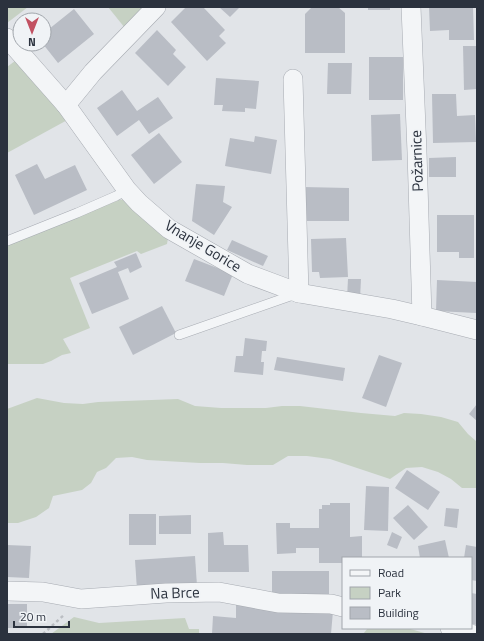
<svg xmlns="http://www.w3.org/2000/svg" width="484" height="641" font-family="'Titillium Web',sans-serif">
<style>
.green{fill:#c6d1c3}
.building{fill:#b9bdc5}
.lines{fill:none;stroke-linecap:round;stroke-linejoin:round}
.service-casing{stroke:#a7abb2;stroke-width:10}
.minor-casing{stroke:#a7abb2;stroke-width:20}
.path{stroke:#bbbec3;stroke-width:2.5;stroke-dasharray:3 3;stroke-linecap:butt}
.service{stroke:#f3f5f7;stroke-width:9}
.minor{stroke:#f3f5f7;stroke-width:19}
.labels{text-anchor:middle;stroke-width:3;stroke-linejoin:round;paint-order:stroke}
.street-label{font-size:15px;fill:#2b323e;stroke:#f0f3f6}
</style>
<rect width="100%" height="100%" fill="#e1e4e8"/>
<g class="green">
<path d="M7,7H28L7,23Z"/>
<path d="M108,7H149L125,28Z"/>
<path d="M19,58L71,118L7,153V67Z"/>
<path d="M128,199L168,238L167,244L141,254L137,251L70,278L90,328L63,339L71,353L62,355L51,361L43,364H7V245L119,200Z"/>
<path d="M37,398L64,403L83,404L98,402L178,399L195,406L221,408H266L282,406H300L361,413L395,416L404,413L421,414L441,417L458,422L468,434L476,441L477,445V488H462L451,479L438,472L422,467L406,468L390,479L330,459L307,456H288L273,465H247L223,463H200L147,460L132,457L116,458L106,468L97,472L91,483L82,490L53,496L49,508L36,517L18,523H7V409Z"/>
<path d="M74,617L99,623L185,618L189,629H199V634H51Z"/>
<path d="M368,628H407L428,634H363Z"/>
</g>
<g class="building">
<path d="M186,7H203L225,30L219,36L226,43L207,61L171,22Z"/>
<path d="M219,7H240L230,17Z"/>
<path d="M312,7H338L345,13V53H305V14Z"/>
<rect x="368" y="7" width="22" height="3"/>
<path d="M429,7H473L474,40H449V30L430,31Z"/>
<path d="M74,9L94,34L58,63L43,44H44V33Z"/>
<path d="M157,30L176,50L173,54L186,67L168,86L135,53Z"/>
<path d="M463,46H477V89L464,90Z"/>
<rect x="369" y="57" width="34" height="43"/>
<path d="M328,63H352L351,94H327Z"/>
<path d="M216,78L259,81L256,109L245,108V112L222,111L223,105H214Z"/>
<path d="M122,90L137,111L158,97L173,118L149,134L139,120L117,136L97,108Z"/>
<path d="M432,94H456L457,116L475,115L476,142L433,143Z"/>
<path d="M400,114L402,160L372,161L371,115Z"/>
<path d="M159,133L182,162L154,184L131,155Z"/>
<path d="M255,136L277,140L271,174L225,166L230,138L254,142Z"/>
<path d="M456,157V177H429V158Z"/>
<path d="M37,164L45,179L75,165L87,190L34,215L15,175Z"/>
<path d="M196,184L225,186L223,202L232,207L214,235L192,221Z"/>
<path d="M303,187L349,188V221H303Z"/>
<path d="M437,215H474V258H459V252H437Z"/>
<path d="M346,238L348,277L320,278L319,272H312L311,239Z"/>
<path d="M232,240L268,256L263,266L227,250Z"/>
<path d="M136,253L142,267L130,273L128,268L118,272L129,299L92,314L79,283L117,267L114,262Z"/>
<path d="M194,259L233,274L224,296L185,281Z"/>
<path d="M348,279H361L360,299L347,298Z"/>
<path d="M437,280L477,282L476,313L436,311Z"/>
<path d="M162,306L176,333L133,355L119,327Z"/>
<path d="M245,338L267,341L266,351H262L261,362H264L263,375L234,372L236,356H243Z"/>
<path d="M379,355L402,363L386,407L362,398Z"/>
<path d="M277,357L345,368L343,381L274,370Z"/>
<path d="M477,404V421L469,414Z"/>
<path d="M407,470L440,492L428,510L395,488Z"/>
<path d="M366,486L389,487L388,531L364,530Z"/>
<path d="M330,503H350V537L362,536V558H343V563H319V548H296V553L277,554L276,523H290V528H319V509H322V505H330Z"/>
<path d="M408,505L428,527L414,540L393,518Z"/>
<path d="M446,508L459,509L457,528L444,526Z"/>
<rect x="129" y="514" width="27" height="31"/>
<path d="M191,515V534H159V516Z"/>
<path d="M223,532L224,545H248L249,572H208V533Z"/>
<path d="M392,532L402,537L397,549L387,545Z"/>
<path d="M445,540L449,558H420L418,546Z"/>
<path d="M7,545L31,546L29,578L7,577Z"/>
<path d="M466,545L477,547V581L471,580V558H464Z"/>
<path d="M195,556L197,586L137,590L135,560Z"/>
<rect x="272" y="571" width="57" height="26"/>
<path d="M471,593L477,594V625L471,624Z"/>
<rect x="7" y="604" width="20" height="24"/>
<path d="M236,605L333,611L331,634H212L213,616L236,618Z"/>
</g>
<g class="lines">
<g class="service-casing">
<g id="service">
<path d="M7,241L77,213L116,196L127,190"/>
<path d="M179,335L296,294"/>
</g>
</g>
<g class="minor-casing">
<g id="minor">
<path d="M411,7L417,152L422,316"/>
<path d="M7,38L66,105L127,190L139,203L169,229L248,274L299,293L392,309L422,316L477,330"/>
<path d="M293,79L299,293"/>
<path d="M66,105L93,72L156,7"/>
<path d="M7,591L43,592L81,599L166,593L219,592L278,603L331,604L343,607"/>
<path d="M450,628L471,634"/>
</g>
</g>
<path class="path" d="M43,634L65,614"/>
<use href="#service" class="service"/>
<use href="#minor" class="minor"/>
</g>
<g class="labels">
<g class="street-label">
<text transform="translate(417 161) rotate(-92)" y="5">Požarnice</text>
<text transform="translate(203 246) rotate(31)" y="5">Vnanje Gorice</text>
<text transform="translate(175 593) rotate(-2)" y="5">Na Brce</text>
</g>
</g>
<rect width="484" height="641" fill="none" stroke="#2b323e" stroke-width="16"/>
<rect x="342" y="557" width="130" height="72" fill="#f0f3f6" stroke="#a1a6ac"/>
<rect x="350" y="570" width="20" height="6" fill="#f3f5f7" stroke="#a1a6ac"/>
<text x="378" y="577" font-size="12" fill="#2b323e">Road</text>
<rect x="350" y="587" width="20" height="12" fill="#c6d1c3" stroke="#a1a6ac"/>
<text x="378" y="597" font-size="12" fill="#2b323e">Park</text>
<rect x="350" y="607" width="20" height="12" fill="#b9bdc5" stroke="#a1a6ac"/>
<text x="378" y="617" font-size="12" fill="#2b323e">Building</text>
<g transform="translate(32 32) rotate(180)"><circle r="19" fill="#f0f3f6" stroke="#a1a6ac"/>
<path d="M0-3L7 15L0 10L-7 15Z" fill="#c25162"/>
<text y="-6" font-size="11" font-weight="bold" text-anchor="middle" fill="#2b323e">N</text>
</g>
<path d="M14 621v6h55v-6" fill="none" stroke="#2b323e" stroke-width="2"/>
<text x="20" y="621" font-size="12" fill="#2b323e" stroke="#f0f3f6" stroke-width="3" paint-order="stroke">20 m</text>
</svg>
